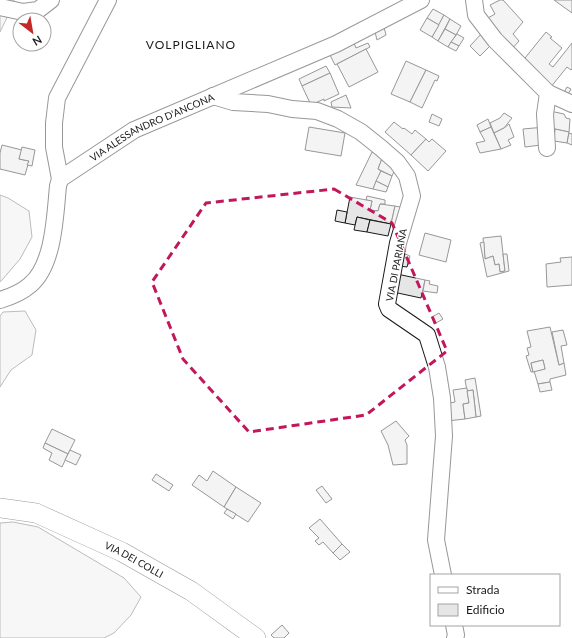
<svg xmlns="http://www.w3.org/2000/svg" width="572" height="638" font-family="Lato,sans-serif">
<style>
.built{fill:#ededed;stroke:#6a6a6a}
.building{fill:#e6e6e6;stroke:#1a1a1a}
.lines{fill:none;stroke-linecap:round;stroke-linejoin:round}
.minor-casing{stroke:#1a1a1a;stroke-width:18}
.tertiary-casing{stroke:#1a1a1a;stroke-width:20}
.minor{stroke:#fff;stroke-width:16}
.tertiary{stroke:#fff;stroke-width:19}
.marked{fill:none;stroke:#c2185b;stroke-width:3;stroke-dasharray:8 5;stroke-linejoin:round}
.labels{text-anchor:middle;stroke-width:3;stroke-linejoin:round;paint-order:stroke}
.street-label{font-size:10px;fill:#1a1a1a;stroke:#fff}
.quarter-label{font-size:12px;letter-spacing:1px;fill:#1a1a1a;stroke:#fff}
</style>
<rect width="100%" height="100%" fill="#fff"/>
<g class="built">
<path d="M0,0H14V3L0,32Z"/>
<path d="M0,195L8,198L29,211L32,237L20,259L2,280L0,282Z"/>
<path d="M25,311L36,330L32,355L11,370L0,387V316L3,312Z"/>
<path d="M13,522L38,527L124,578L141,597L131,615L114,633L104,638H0V523Z"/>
</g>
<g class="building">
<path d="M500,0H503L523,22L513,34L519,41L510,51L486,19L495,14L490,5Z"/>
<path d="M554,0H572V13Z"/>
<path d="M433,9L444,15L439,25L427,18Z"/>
<path d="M444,15L450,19L438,41L432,37Z"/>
<path d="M427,18L439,25L432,37L420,30Z"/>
<path d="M450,19L461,26L456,35L445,29Z"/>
<path d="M384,27L386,35L377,40L375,32Z"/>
<path d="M445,29L456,35L448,47L438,41Z"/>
<path d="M483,32L494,42L480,56L470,46Z"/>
<path d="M546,32L552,37L550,38L562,48L549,64L553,67L572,43V69L571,70L567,67L550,88L521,63Z"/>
<path d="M457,34L464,38L459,46L451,42Z"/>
<path d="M451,42L459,46L456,51L448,47Z"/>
<path d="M354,43L356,48L368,43L370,47L335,65L330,55Z"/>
<path d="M366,49L378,72L349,87L337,64Z"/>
<path d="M406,61L426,70L410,102L391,94Z"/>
<path d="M326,66L330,73L302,86L299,79Z"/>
<path d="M426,70L439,76L437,81L435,80L422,108L410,102Z"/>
<path d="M330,73L339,94L324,101V99L311,105L302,86Z"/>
<path d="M567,87L571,89L566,98L562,96Z"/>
<path d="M346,95L351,108L332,107L331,102Z"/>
<path d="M550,111L564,114L566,118L570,119L569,132L550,128Z"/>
<path d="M504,113L512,118L504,128L494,133L490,123L500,118Z"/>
<path d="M432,114L442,119L439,126L429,122Z"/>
<path d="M488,119L491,127L480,132L477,125Z"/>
<path d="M394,122L403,129L404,128L412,134L415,130L426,139L411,155L385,132Z"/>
<path d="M509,124L514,137L508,140L511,145L501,149L494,133L504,128Z"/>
<path d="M309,127L345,133L341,156L305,150Z"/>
<path d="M491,127L501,149L480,153L476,143L485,141L480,132Z"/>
<path d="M545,127L541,145L525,147L523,129Z"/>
<path d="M555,129L569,132L567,143L554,141Z"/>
<path d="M569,133L572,134V145L567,143Z"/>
<path d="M426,139L429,142L432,139L446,151L428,171L411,155Z"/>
<path d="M2,145L22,150L19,159L29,161L25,175L0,169V153Z"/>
<path d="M22,147L35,150L32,166L27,165L29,161L19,159Z"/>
<path d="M372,152L383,156L378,169L381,171L373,189L356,185Z"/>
<path d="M383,156L397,165L392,176L378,169Z"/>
<path d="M381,171L392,176L388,187L376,181Z"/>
<path d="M376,181L388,187L386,192L373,189Z"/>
<path d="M367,196L385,200V204H380L378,211L370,210L372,201L366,200Z"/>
<path d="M350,197L372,201L370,210L378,211L380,204L395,206L391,224L357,217L355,225L345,223Z"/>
<path d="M395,206L405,208L401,226L391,224Z"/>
<path d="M337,210L347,212L345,223L335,221Z"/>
<path d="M357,217L370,220L367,232L354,230Z"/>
<path d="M370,220L391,224L388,236L367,232Z"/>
<path d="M425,233L451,240L446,262L419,255Z"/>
<path d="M501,236L505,271L500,272L499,264L495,265L493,256L485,259L483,238Z"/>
<path d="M484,242L485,259L493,256L495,265L499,264L500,272L505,271L503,254H507L509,271L487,277L480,243Z"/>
<path d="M403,253L410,256L407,267L399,266Z"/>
<path d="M572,257V285L547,287L546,264L561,262L560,258Z"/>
<path d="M397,274L425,280L421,298L393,292Z"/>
<path d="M425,280L430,281L429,284L438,286L437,293L423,291Z"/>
<path d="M439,313L443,319L436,323L432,317Z"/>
<path d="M550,327L559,365L564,363L566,375L550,379V382L538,384L534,371L545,369L543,360L531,363L533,372H531L526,356L529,355L527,348L531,347L527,331Z"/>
<path d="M563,330L567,345L561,346L564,363L559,365L552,332Z"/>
<path d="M543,360L545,369L533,372L531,363Z"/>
<path d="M475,378L481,416L476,417L473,390L467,391L465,380Z"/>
<path d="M550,382L552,390L540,392L538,384Z"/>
<path d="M467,388L469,403L463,404L465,419L447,421L444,404L455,402L453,390Z"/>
<path d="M473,390L476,417L465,419L463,404L469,403L467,391Z"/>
<path d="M396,421L409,436L405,440L407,445V464L393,465L388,445L381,431Z"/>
<path d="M52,429L75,440L68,454L45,443Z"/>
<path d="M45,443L68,454L62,467L49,460L52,453L43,448Z"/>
<path d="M70,450L81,455L76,465L65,460Z"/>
<path d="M213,471L236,487L224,507L192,485L199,475L207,481Z"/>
<path d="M156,474L173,485L169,491L152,480Z"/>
<path d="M322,486L332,499L326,503L316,490Z"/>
<path d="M236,487L261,503L248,522L224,507Z"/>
<path d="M227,509L236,514L233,519L224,513Z"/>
<path d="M320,519L342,544L333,553L323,542L319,545L315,541L319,538L309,528Z"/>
<path d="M342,544L350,552L340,560L333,553Z"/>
<path d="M282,625L289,633L284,638H274L271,635Z"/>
</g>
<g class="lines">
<g class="minor-casing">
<g id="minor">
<path d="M474,0L476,15L495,40L548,93L545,114L547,148"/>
<path d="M0,7L23,12L38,10L51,0"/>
<path d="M548,93L572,104"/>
<path d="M213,96L233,102L268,104L292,109L317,111L338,119L361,132L381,148L397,162L407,176L412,196L398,243L387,304L389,309L427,335L437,367L442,398L444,436L436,540L443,575"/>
<path id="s1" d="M60,179L134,130L336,44L421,0"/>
<path d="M0,300C10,297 22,292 30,285C54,265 55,216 58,186L60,179L54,147V123L57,98L108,0"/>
<path d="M454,625L456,635L455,638"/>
</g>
</g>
<g class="tertiary-casing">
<g id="tertiary">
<path id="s2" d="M0,508L36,513L122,552L191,591L256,638"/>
</g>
</g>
<use href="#minor" class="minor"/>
<use href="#tertiary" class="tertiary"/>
</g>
<path d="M0 0H572V638H0ZM334,189L392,223L447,351L366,415L249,432L183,359L152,282L206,203Z" fill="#fff" fill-opacity=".55" fill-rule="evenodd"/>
<path class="marked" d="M334,189L392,223L447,351L366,415L249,432L183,359L152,282L206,203Z"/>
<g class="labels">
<g class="street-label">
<text dy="4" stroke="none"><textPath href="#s1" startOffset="106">VIA ALESSANDRO D'ANCONA</textPath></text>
<text transform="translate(396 265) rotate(-79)" y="4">VIA DI PARIANA</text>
<text dy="4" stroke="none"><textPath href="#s2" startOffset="145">VIA DEI COLLI</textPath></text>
</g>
<g class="quarter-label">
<text x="191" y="49">VOLPIGLIANO</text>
</g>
</g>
<rect x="430" y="574" width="130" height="52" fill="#ffffff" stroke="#a3a3a3"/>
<rect x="438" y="587" width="20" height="6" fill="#ffffff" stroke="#a3a3a3"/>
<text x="466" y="594" font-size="12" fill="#1a1a1a">Strada</text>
<rect x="438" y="604" width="20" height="12" fill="#e6e6e6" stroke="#a3a3a3"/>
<text x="466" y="614" font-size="12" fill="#1a1a1a">Edificio</text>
<g transform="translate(32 32) rotate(149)"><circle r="19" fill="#ffffff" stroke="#a3a3a3"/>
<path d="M0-3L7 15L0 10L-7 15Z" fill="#c62828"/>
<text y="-6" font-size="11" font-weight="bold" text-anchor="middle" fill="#1a1a1a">N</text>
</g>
</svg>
